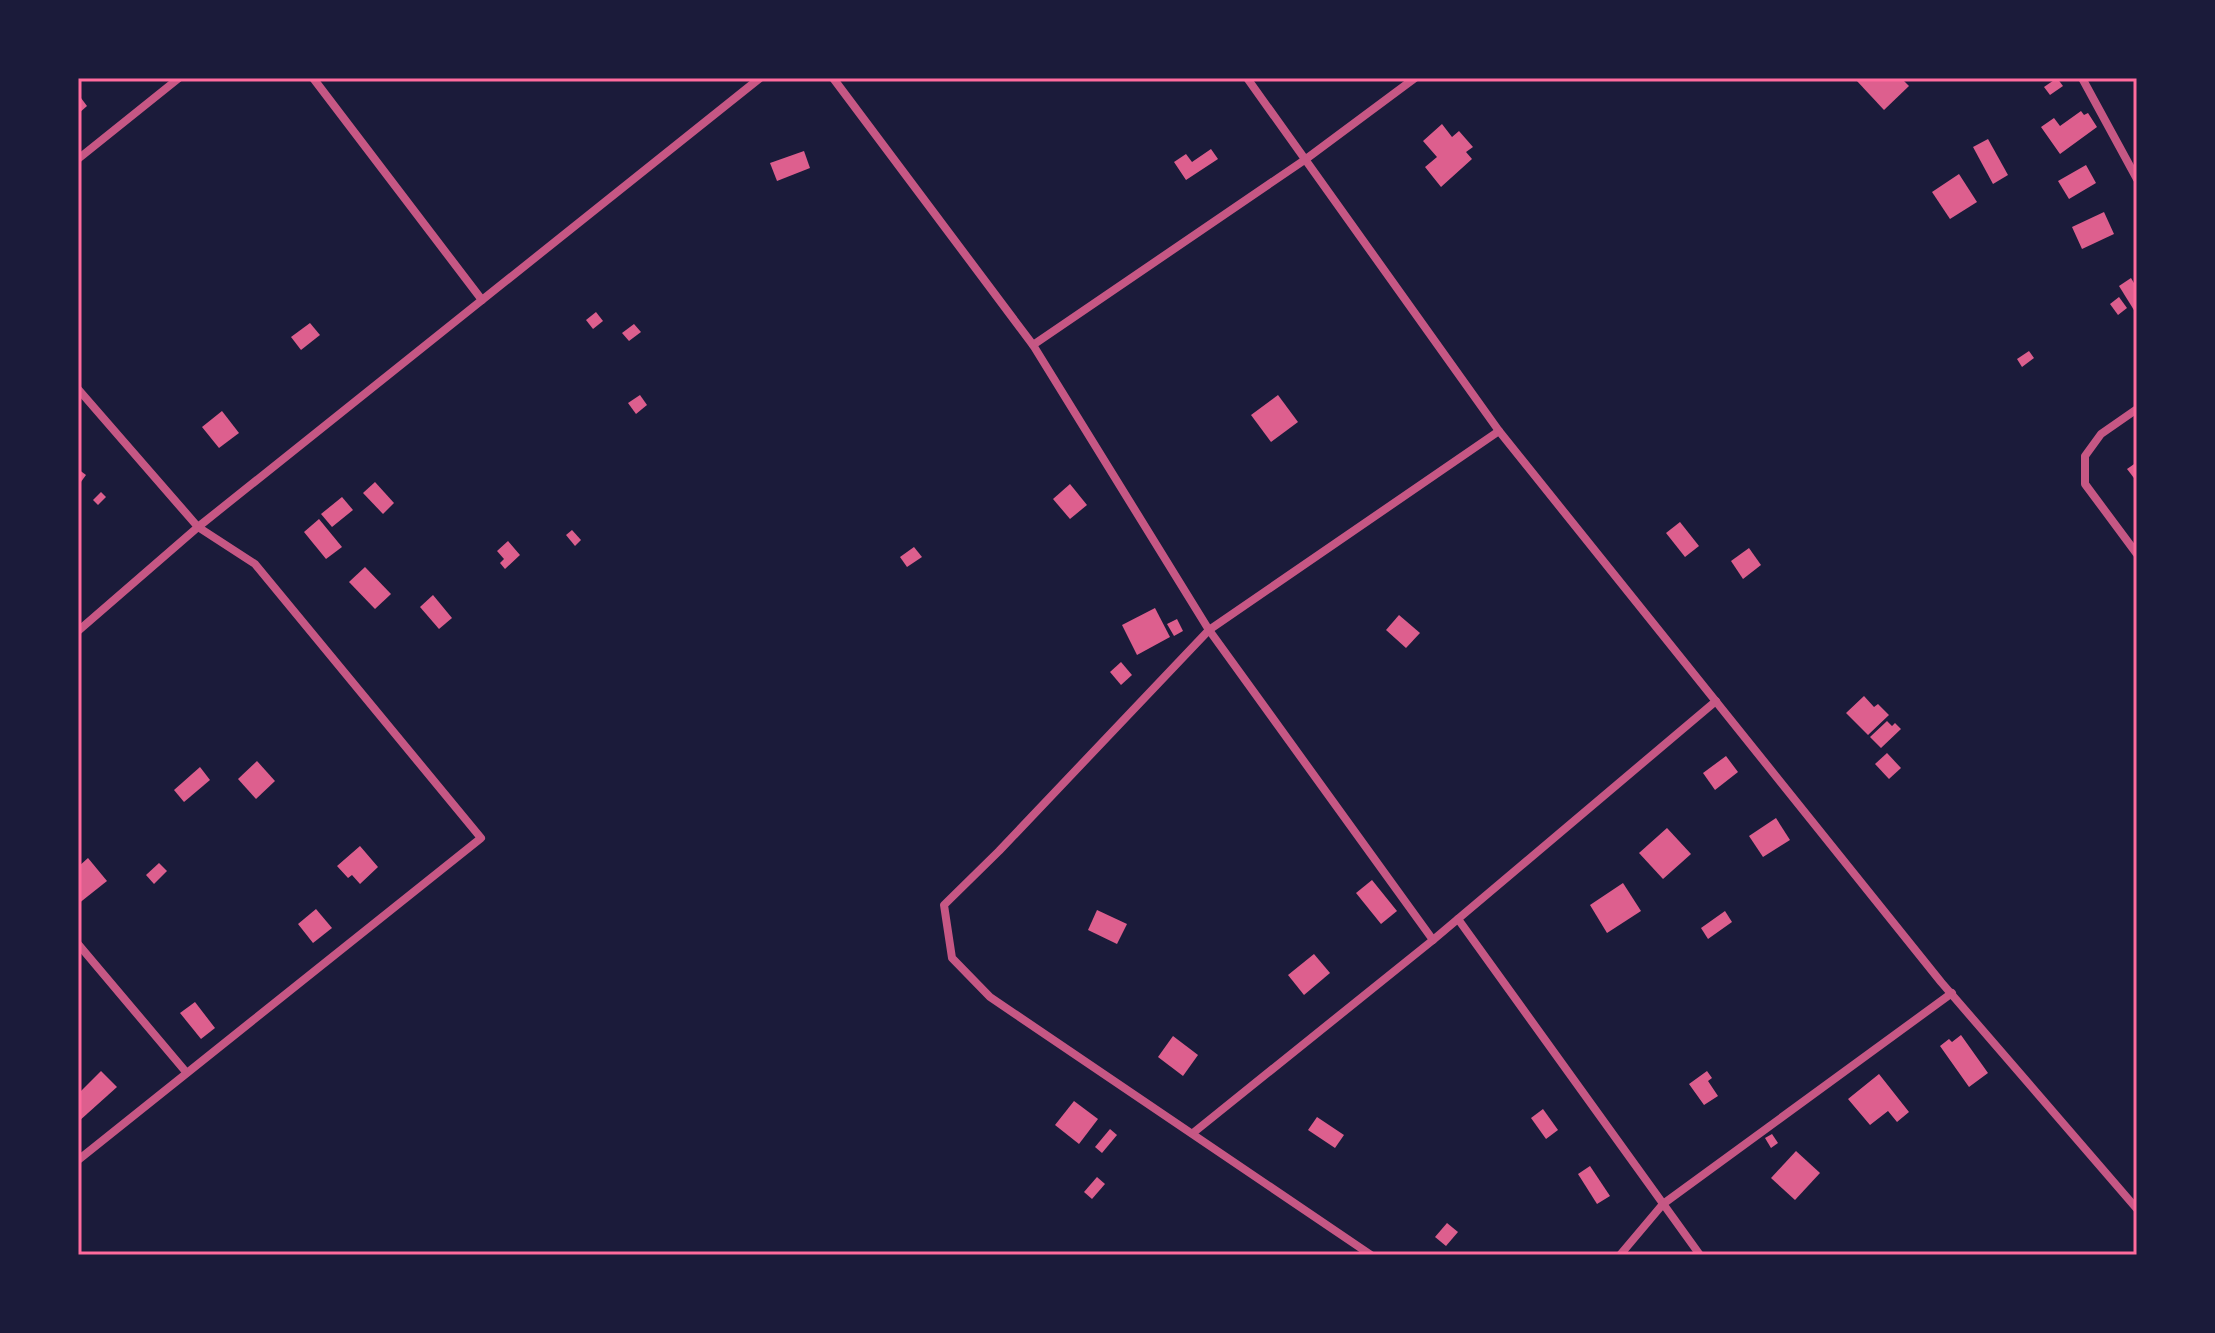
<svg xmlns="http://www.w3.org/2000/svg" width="2215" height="1333" font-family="Literata,serif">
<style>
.building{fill:#dd5f8e}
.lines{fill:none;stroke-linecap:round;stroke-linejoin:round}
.minor{stroke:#c65784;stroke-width:8}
.neatline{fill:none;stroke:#ff6b9d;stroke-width:3}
</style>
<rect width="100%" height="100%" fill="#1b1b3a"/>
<g class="building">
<path d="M1857,78H1901L1909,86L1884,110L1856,80Z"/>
<path d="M2057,78L2063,86L2050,95L2044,87Z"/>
<path d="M78,94L87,106L78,114Z"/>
<path d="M2081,111L2084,115L2088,113L2097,127L2060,154L2041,127L2054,118L2060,126Z"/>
<path d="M1442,124L1452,137L1459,131L1473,147L1466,152L1472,159L1441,187L1425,167L1437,157L1423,141Z"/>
<path d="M1988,139L2008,175L1993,184L1973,147Z"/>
<path d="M1211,149L1218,159L1186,180L1174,162L1186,154L1192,162Z"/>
<path d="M804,151L810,168L777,181L770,163Z"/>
<path d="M2086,165L2096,183L2069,199L2058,181Z"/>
<path d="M1959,174L1977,202L1950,219L1932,192Z"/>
<path d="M2104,212L2114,234L2082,249L2072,227Z"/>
<path d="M2131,278L2137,288V315L2119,286Z"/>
<path d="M2119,297L2127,308L2118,315L2110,304Z"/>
<path d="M596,312L603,321L593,329L586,320Z"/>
<path d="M310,323L320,335L301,350L291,337Z"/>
<path d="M634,324L641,332L629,341L622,333Z"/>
<path d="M2029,351L2034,358L2022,367L2017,359Z"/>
<path d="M640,395L647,405L636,414L628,403Z"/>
<path d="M1278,395L1298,422L1271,442L1251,415Z"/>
<path d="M222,411L239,433L219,448L202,427Z"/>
<path d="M2137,462V482L2127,469Z"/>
<path d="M78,469L86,475L78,486Z"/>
<path d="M375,482L394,503L383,514L363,493Z"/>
<path d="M1070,484L1087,505L1070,519L1053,499Z"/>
<path d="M101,492L106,497L98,505L93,500Z"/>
<path d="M342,497L353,510L332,527L321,514Z"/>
<path d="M319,519L342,547L326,559L304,532Z"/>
<path d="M1680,522L1699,546L1685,557L1666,533Z"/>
<path d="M572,530L581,540L575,546L566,535Z"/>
<path d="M508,541L520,555L505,569L500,563L504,559L497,551Z"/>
<path d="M914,547L922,557L907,567L900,557Z"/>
<path d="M1749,548L1761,565L1743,579L1731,561Z"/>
<path d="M365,567L391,594L375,609L349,582Z"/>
<path d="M433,595L452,618L439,629L420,607Z"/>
<path d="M1155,608L1170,637L1137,655L1122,625Z"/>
<path d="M1399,615L1420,633L1406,648L1386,630Z"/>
<path d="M1177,619L1183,631L1174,636L1167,624Z"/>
<path d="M1121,662L1132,675L1121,685L1110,672Z"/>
<path d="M1864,696L1874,707L1878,704L1889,715L1868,735L1846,713Z"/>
<path d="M1887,721L1892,726L1895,723L1901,729L1881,748L1870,737Z"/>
<path d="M1887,753L1901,768L1889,779L1875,764Z"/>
<path d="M1726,756L1738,772L1715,790L1703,773Z"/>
<path d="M257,761L275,781L256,799L238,779Z"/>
<path d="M200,767L210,780L184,802L174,790Z"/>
<path d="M1776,818L1790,840L1763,857L1749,836Z"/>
<path d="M1667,828L1691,854L1663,879L1639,853Z"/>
<path d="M360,846L378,867L360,884L352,875L348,878L337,866Z"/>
<path d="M88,858L107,881L78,904V867Z"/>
<path d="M159,863L167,871L154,884L146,875Z"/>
<path d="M1372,880L1397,911L1381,924L1356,893Z"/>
<path d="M1623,883L1641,911L1607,933L1590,905Z"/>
<path d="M316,909L332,928L313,943L298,924Z"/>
<path d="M1097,910L1127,924L1117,944L1088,930Z"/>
<path d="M1725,911L1732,922L1708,939L1701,928Z"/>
<path d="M1314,954L1330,973L1304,995L1288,975Z"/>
<path d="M195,1002L215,1028L201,1039L180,1013Z"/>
<path d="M1961,1035L1988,1073L1969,1087L1940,1046L1949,1039L1952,1042Z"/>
<path d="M1173,1036L1198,1055L1183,1076L1158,1057Z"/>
<path d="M101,1071L117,1087L78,1122V1094Z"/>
<path d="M1707,1071L1712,1078L1708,1081L1718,1096L1704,1105L1689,1084Z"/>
<path d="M1879,1074L1909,1112L1897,1122L1888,1111L1870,1125L1848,1099Z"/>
<path d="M1074,1101L1098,1119L1079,1144L1055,1125Z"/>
<path d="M1543,1109L1558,1130L1546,1139L1531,1118Z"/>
<path d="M1317,1117L1344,1135L1335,1148L1308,1130Z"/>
<path d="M1110,1129L1117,1135L1102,1153L1095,1147Z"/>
<path d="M1772,1134L1778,1143L1771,1148L1765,1138Z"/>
<path d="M1796,1151L1820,1173L1795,1200L1771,1178Z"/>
<path d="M1590,1166L1610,1196L1597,1204L1578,1174Z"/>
<path d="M1097,1177L1105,1184L1092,1199L1084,1192Z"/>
<path d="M1447,1223L1458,1232L1446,1246L1435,1237Z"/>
</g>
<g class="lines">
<g class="minor">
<path d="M313,78L482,300"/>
<path d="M833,78L1033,345L1209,630L1433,940"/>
<path d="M1247,78L1499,431L1941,982L2137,1209"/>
<path d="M2082,78L2137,179"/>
<path d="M78,159L179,78"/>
<path d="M1033,345L1306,159L1415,78"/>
<path d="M78,389L198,527L255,564L481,838L78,1160"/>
<path d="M2137,409L2101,434L2085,456V484L2137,554"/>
<path d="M78,631L198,527L760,78"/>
<path d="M1458,919L1700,1255"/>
<path d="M78,944L186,1072"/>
<path d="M1193,1133L1433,940L1716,701"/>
<path d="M1371,1255L990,997L952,958L944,905L999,851L1209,630L1499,431"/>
<path d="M1620,1255L1663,1204L1952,993"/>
</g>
</g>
<rect width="2215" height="1333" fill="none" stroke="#1b1b3a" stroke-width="160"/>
<rect x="80" y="80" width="2055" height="1173" class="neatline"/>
</svg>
